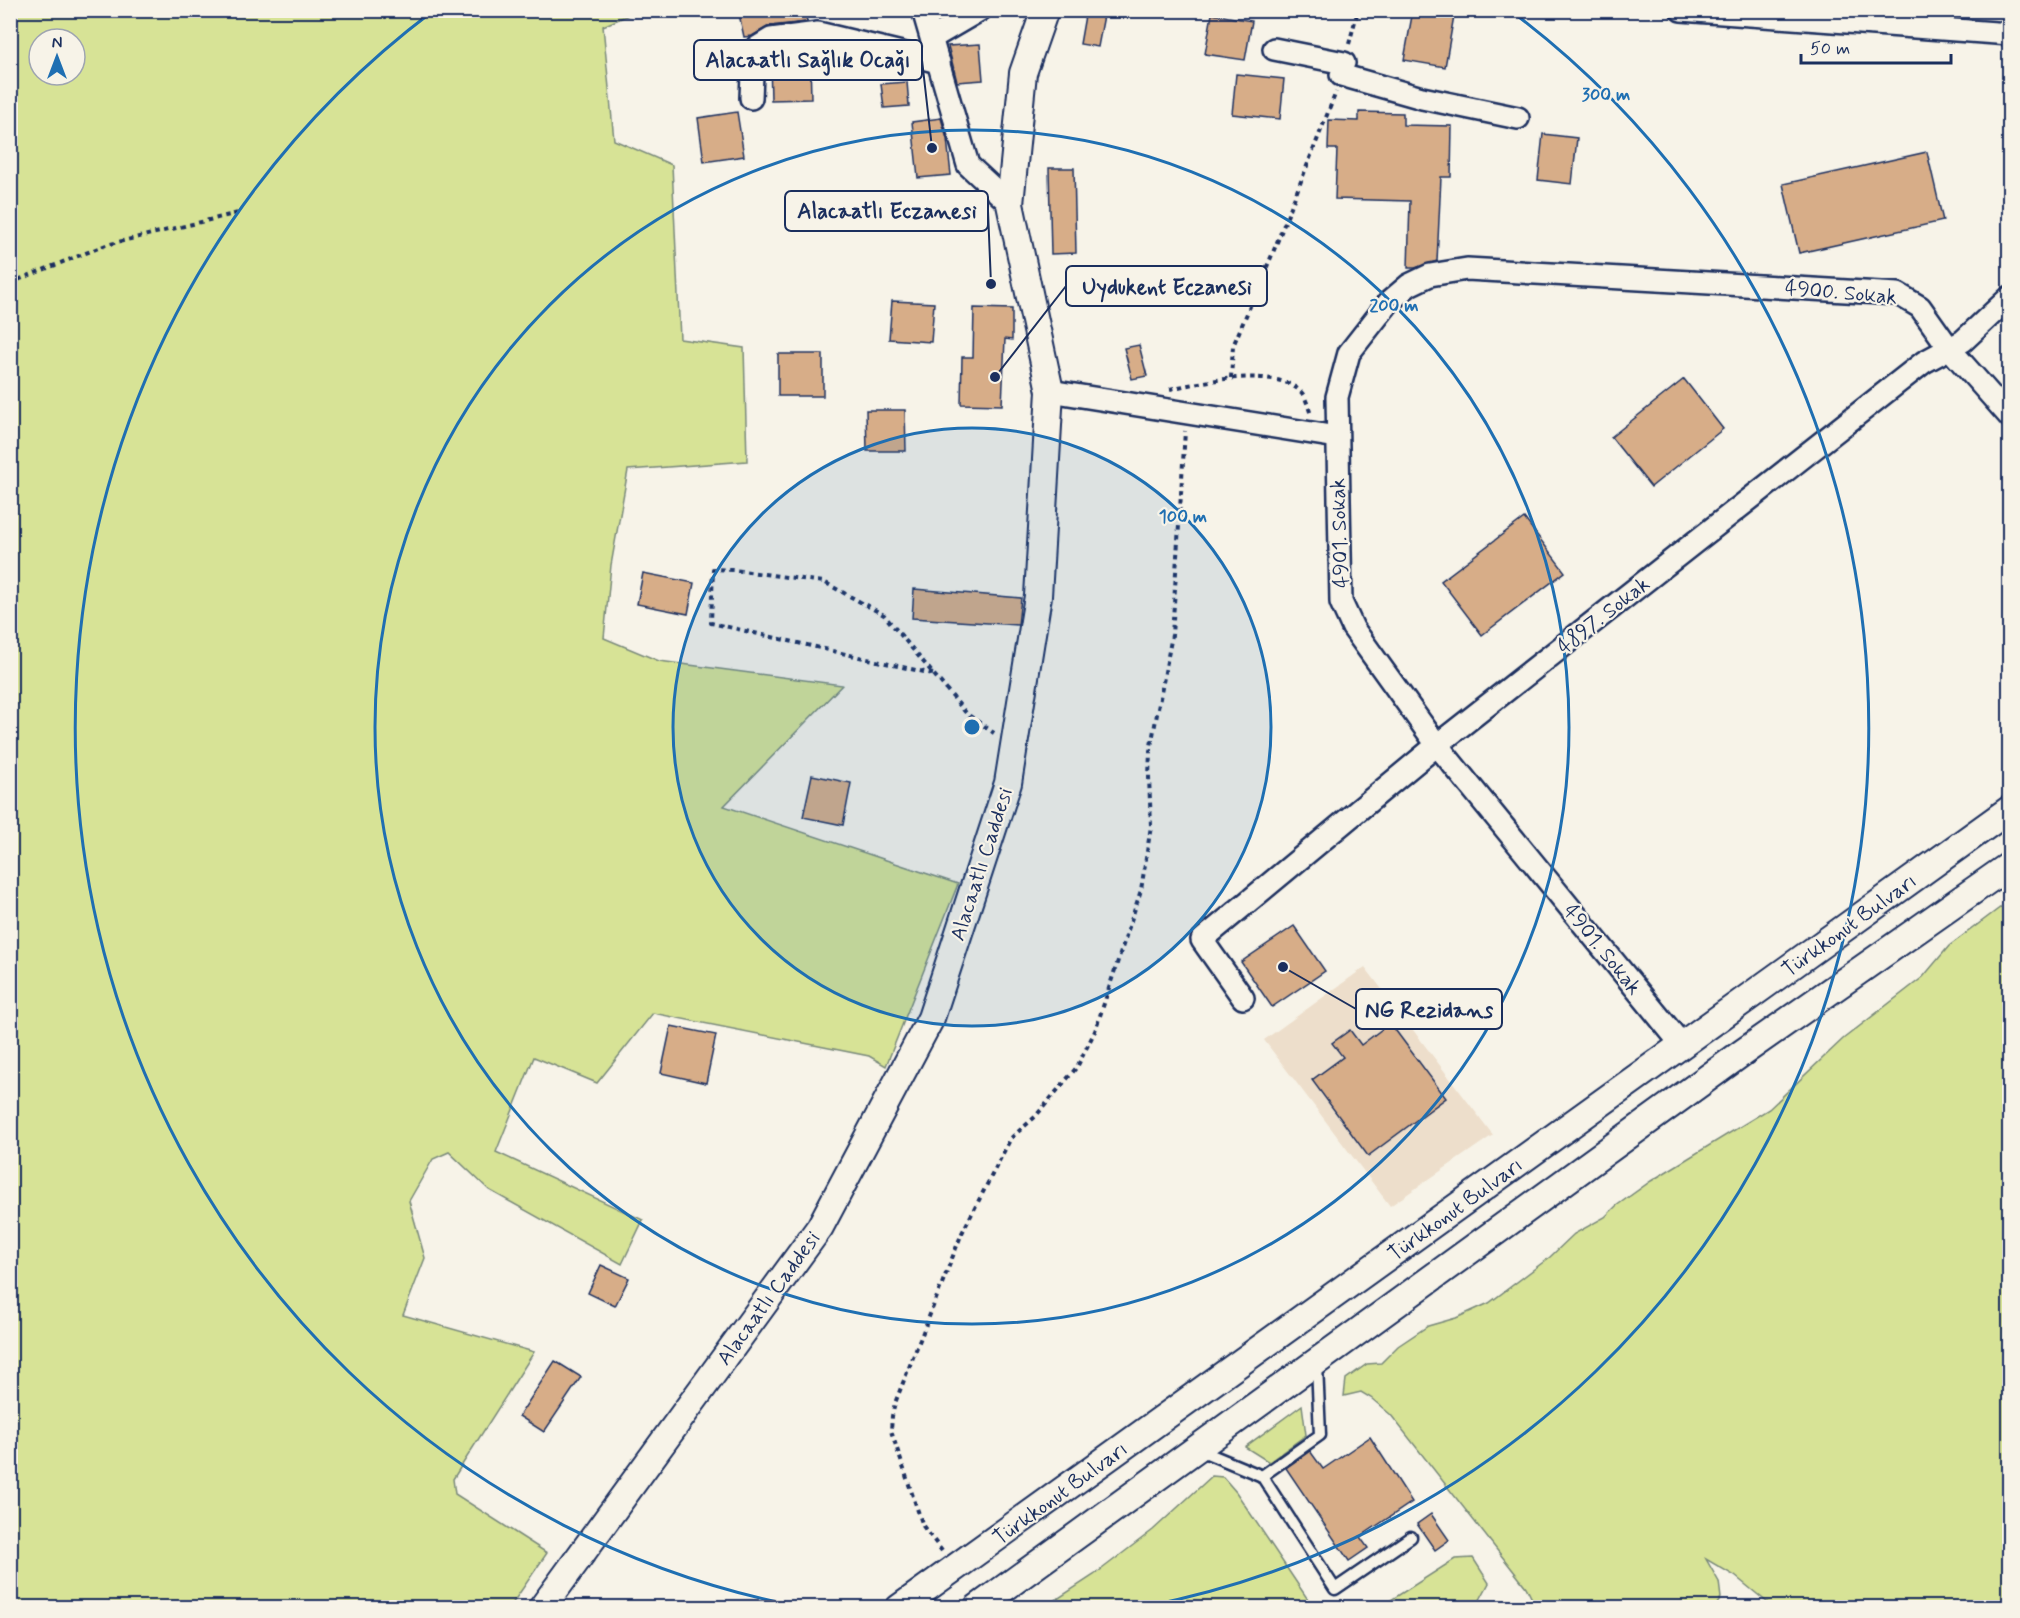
<svg xmlns="http://www.w3.org/2000/svg" width="2020" height="1618" font-family="Mynerve,sans-serif">
<style>
.built{fill:#eddecb}
.green{fill:#d7e396;stroke:#79897a;stroke-width:1.5;fill-rule:evenodd}
.building{fill:#d7ad88;stroke:#1b2f5e;stroke-width:1.5}
.lines{fill:none;stroke-linecap:round;stroke-linejoin:round}
.service-casing{stroke:#1b2f5e;stroke-width:15}
.minor-casing{stroke:#1b2f5e;stroke-width:26}
.tertiary-casing{stroke:#1b2f5e;stroke-width:30}
.path{stroke:#1b2f5e;stroke-width:4;stroke-dasharray:4.5 4.5;stroke-linecap:butt}
.service{stroke:#f7f3e8;stroke-width:10}
.minor{stroke:#f7f3e8;stroke-width:21}
.tertiary{stroke:#f7f3e8;stroke-width:26}
.ring{fill:none;stroke:#1f6fb2;stroke-width:3}
.labels{text-anchor:middle;stroke-width:4.5;stroke-linejoin:round;paint-order:stroke}
.street-label{font-size:21px;fill:#1b2f5e;stroke:#f7f3e8}
.centre{fill:#1f6fb2;stroke:#f7f3e8;stroke-width:3}
.ring-label{font-size:18px;text-anchor:middle;font-weight:bold;fill:#1f6fb2;stroke:#f7f3e8;stroke-width:4.5;stroke-linejoin:round;paint-order:stroke}
.leader{fill:none;stroke:#1b2f5e;stroke-width:2}
.callout-dot{fill:#1b2f5e;stroke:#f7f3e8;stroke-width:2}
.callout{fill:#f7f3e8;stroke:#1b2f5e;stroke-width:2}
.callout-label{font-size:22px;text-anchor:middle;font-weight:bold;fill:#1b2f5e}
</style>
<rect width="100%" height="100%" fill="#f7f3e8"/>
<filter id="ink" filterUnits="userSpaceOnUse"><feTurbulence type="fractalNoise" baseFrequency=".0167" numOctaves="2"/><feDisplacementMap in="SourceGraphic" scale="12" xChannelSelector="R" yChannelSelector="G"/><feConvolveMatrix kernelMatrix="1 2 1 2 8 2 1 2 1" color-interpolation-filters="sRGB"/></filter>
<g filter="url(#ink)">
<path class="built" d="M1365,967L1493,1135L1390,1206L1264,1040Z"/>
<g class="green">
<path d="M11,10L633,11V13L603,26L614,140L672,165L680,339L744,348L747,461L628,470L611,565L604,638L659,661L842,685L724,806L958,884L886,1066L869,1056L653,1013L597,1083L534,1057L496,1152L643,1220L622,1264L489,1190L449,1152L433,1159L409,1201L425,1258L403,1315L534,1352L453,1479L455,1494L547,1553L510,1607H11ZM39,39H75V75H39Z"/>
<path d="M2009,901V1607H1773L1735,1576L1706,1559L1719,1582L1721,1598L1715,1607H1536L1526,1587L1391,1415L1371,1398L1361,1392L1344,1396L1346,1379L1367,1364L1381,1363L1398,1346L1428,1326L1456,1318L1489,1303L1550,1257L1574,1234L1605,1217L1616,1206L1651,1181L1769,1109L1843,1039L1923,977L1949,946Z"/>
<path d="M1302,1405L1306,1435L1269,1462L1245,1447Z"/>
<path d="M1212,1476L1223,1477L1236,1492L1313,1607H1045L1094,1575L1153,1530Z"/>
<path d="M1473,1558L1489,1583L1476,1607H1380L1455,1559Z"/>
</g>
<g class="building">
<path d="M760,10H805L807,22L769,26L752,36L744,37L739,14Z"/>
<path d="M1086,10H1105L1098,47L1080,44Z"/>
<path d="M1413,10H1455L1445,67L1404,60Z"/>
<path d="M1212,14L1252,21L1245,60L1205,54Z"/>
<path d="M980,44L983,80L957,82L948,46Z"/>
<path d="M810,58L811,99L771,100L770,59Z"/>
<path d="M1236,74L1284,79L1280,119L1232,114Z"/>
<path d="M907,82L909,106L884,108L881,84Z"/>
<path d="M737,112L744,156L704,162L698,118Z"/>
<path d="M1359,112L1403,113V125L1452,126L1451,177H1441L1437,261L1415,268H1408L1410,201L1335,199L1337,149H1328L1329,120L1359,121Z"/>
<path d="M941,118L947,139L951,175L918,178L912,122Z"/>
<path d="M1543,134L1577,138L1572,184L1538,180Z"/>
<path d="M1927,152L1943,221L1799,253L1783,184Z"/>
<path d="M1049,168H1074L1076,253L1051,254Z"/>
<path d="M892,301L934,303L931,342L889,339Z"/>
<path d="M974,308L1012,309V340L1005,339L1002,405L961,404L962,357H973Z"/>
<path d="M1139,345L1147,376L1132,379L1124,348Z"/>
<rect x="778" y="354" width="45" height="42"/>
<path d="M1684,379L1723,429L1651,487L1611,437Z"/>
<path d="M866,410H905L906,451H867Z"/>
<path d="M1524,518L1565,572L1482,635L1441,581Z"/>
<path d="M643,573L694,583L688,614L637,604Z"/>
<path d="M914,589L1021,598L1018,625L912,618Z"/>
<path d="M812,775L851,783L843,825L803,817Z"/>
<path d="M1294,926L1325,971L1272,1007L1241,962Z"/>
<path d="M1390,1023L1446,1098L1368,1156L1312,1080L1343,1057L1332,1043L1350,1030L1361,1045Z"/>
<path d="M671,1026L716,1035L706,1083L661,1073Z"/>
<path d="M601,1265L629,1278L615,1306L588,1293Z"/>
<path d="M555,1361L581,1377L544,1432L519,1416Z"/>
<path d="M1370,1437L1412,1502L1360,1537L1368,1548L1349,1561L1286,1468L1310,1451L1323,1469Z"/>
<path d="M1431,1514L1449,1540L1435,1550L1417,1524Z"/>
</g>
<g class="lines">
<g class="service-casing">
<g id="service">
<path d="M1197,1449L1262,1476L1335,1589L1411,1537"/>
<path d="M1262,1476L1320,1435L1317,1365"/>
</g>
</g>
<g class="minor-casing">
<g id="minor">
<path d="M923,10L968,165L1010,204"/>
<path d="M1681,10L2010,34"/>
<path d="M932,38L980,10"/>
<path d="M1274,49L1344,63"/>
<path d="M1341,75L1422,98L1518,118"/>
<path d="M751,98L753,50L771,39L818,33L939,62"/>
<path d="M1050,391L1337,437"/>
<path d="M1243,998L1202,940L1437,745L1924,362L1963,341L2010,297"/>
<path d="M1682,1045L1437,745L1353,628L1341,602L1337,397L1349,353L1389,302L1409,285L1430,275L1467,269L1898,294L1920,307L1949,348L2010,417"/>
</g>
</g>
<g class="tertiary-casing">
<g id="tertiary">
<path d="M542,1608L820,1227L931,1018L1008,783L1038,596L1050,391L1010,204L1023,73L1045,10"/>
<path d="M899,1608L2010,809"/>
<path d="M977,1608L1742,1053L2010,865"/>
</g>
</g>
<g class="path">
<path d="M1349,44L1358,10"/>
<path d="M10,283L106,245L238,213"/>
<path d="M1231,378L1233,346L1272,255L1336,92"/>
<path d="M1170,389C1201,382 1277,365 1302,393C1306,398 1309,409 1311,415"/>
<path d="M933,674L711,623L713,569L734,570L824,582L884,615L967,714L994,733"/>
<path d="M942,1551L923,1526L891,1431L892,1416L895,1403L962,1233L1011,1138L1035,1117L1077,1067L1095,1031L1141,890L1151,826L1149,777L1150,751L1172,635L1185,431"/>
</g>
<use href="#service" class="service"/>
<use href="#minor" class="minor"/>
<use href="#tertiary" class="tertiary"/>
</g>
</g>
<circle cx="972" cy="727" r="299" fill="#1f6fb2" fill-opacity=".12"/>
<g class="ring">
<circle cx="972" cy="727" r="299"/>
<circle cx="972" cy="727" r="597"/>
<path d="M801 1607A896 896 0 0 1 433 11M1511 11A896 896 0 0 1 1143 1607"/>
</g>
<g class="labels">
<g class="street-label">
<text transform="translate(1841 292) rotate(5)" y="7">4900. Sokak</text>
<text transform="translate(1339 533) rotate(-92)" y="7">4901. Sokak</text>
<text transform="translate(1603 615) rotate(-38)" y="7">4897. Sokak</text>
<text transform="translate(981 864) rotate(-72)" y="7">Alacaatlı Caddesi</text>
<text transform="translate(1849 925) rotate(-36)" y="7">Türkkonut Bulvarı</text>
<text transform="translate(1603 949) rotate(51)" y="7">4901. Sokak</text>
<text transform="translate(1455 1209) rotate(-36)" y="7">Türkkonut Bulvarı</text>
<text transform="translate(768 1298) rotate(-54)" y="7">Alacaatlı Caddesi</text>
<text transform="translate(1060 1493) rotate(-36)" y="7">Türkkonut Bulvarı</text>
</g>
</g>
<circle cx="972" cy="727" r="9" class="centre"/>
<g class="ring-label">
<text x="1606" y="100">300 m</text>
<text x="1394" y="311">200 m</text>
<text x="1183" y="522">100 m</text>
</g>
<path class="leader" d="M932 148L922 60M991 284L988 211M995 377L1066 286M1283 967L1356 1009"/>
<g class="callout-dot">
<circle cx="932" cy="148" r="6"/>
<circle cx="991" cy="284" r="6"/>
<circle cx="995" cy="377" r="6"/>
<circle cx="1283" cy="967" r="6"/>
</g>
<g class="callout">
<rect x="694" y="40" width="228" height="40" rx="6"/>
<rect x="785" y="191" width="203" height="40" rx="6"/>
<rect x="1066" y="266" width="201" height="40" rx="6"/>
<rect x="1356" y="989" width="146" height="40" rx="6"/>
</g>
<g class="callout-label">
<text x="808" y="67">Alacaatlı Sağlık Ocağı</text>
<text x="887" y="218">Alacaatlı Eczanesi</text>
<text x="1167" y="294">Uydukent Eczanesi</text>
<text x="1429" y="1017">NG Rezidans</text>
</g>
<rect width="2020" height="1618" fill="none" stroke="#f7f3e8" stroke-width="36"/>
<rect x="18" y="18" width="1984" height="1582" fill="none" stroke="#1b2f5e" stroke-width="2" filter="url(#ink)"/>
<g transform="translate(57 57)"><circle r="28" fill="#f7f3e8" stroke="#9fa5b1" stroke-width="1.5"/>
<path d="M0-4.5L10 22L0 15L-10 22Z" fill="#1f6fb2"/>
<text y="-9" font-size="16" font-weight="bold" text-anchor="middle" fill="#1b2f5e">N</text>
</g>
<path d="M1801 54v9h150v-9" fill="none" stroke="#1b2f5e" stroke-width="3"/>
<text x="1810" y="54" font-size="18" fill="#1b2f5e" stroke="#f7f3e8" stroke-width="4.5" paint-order="stroke">50 m</text>
</svg>
